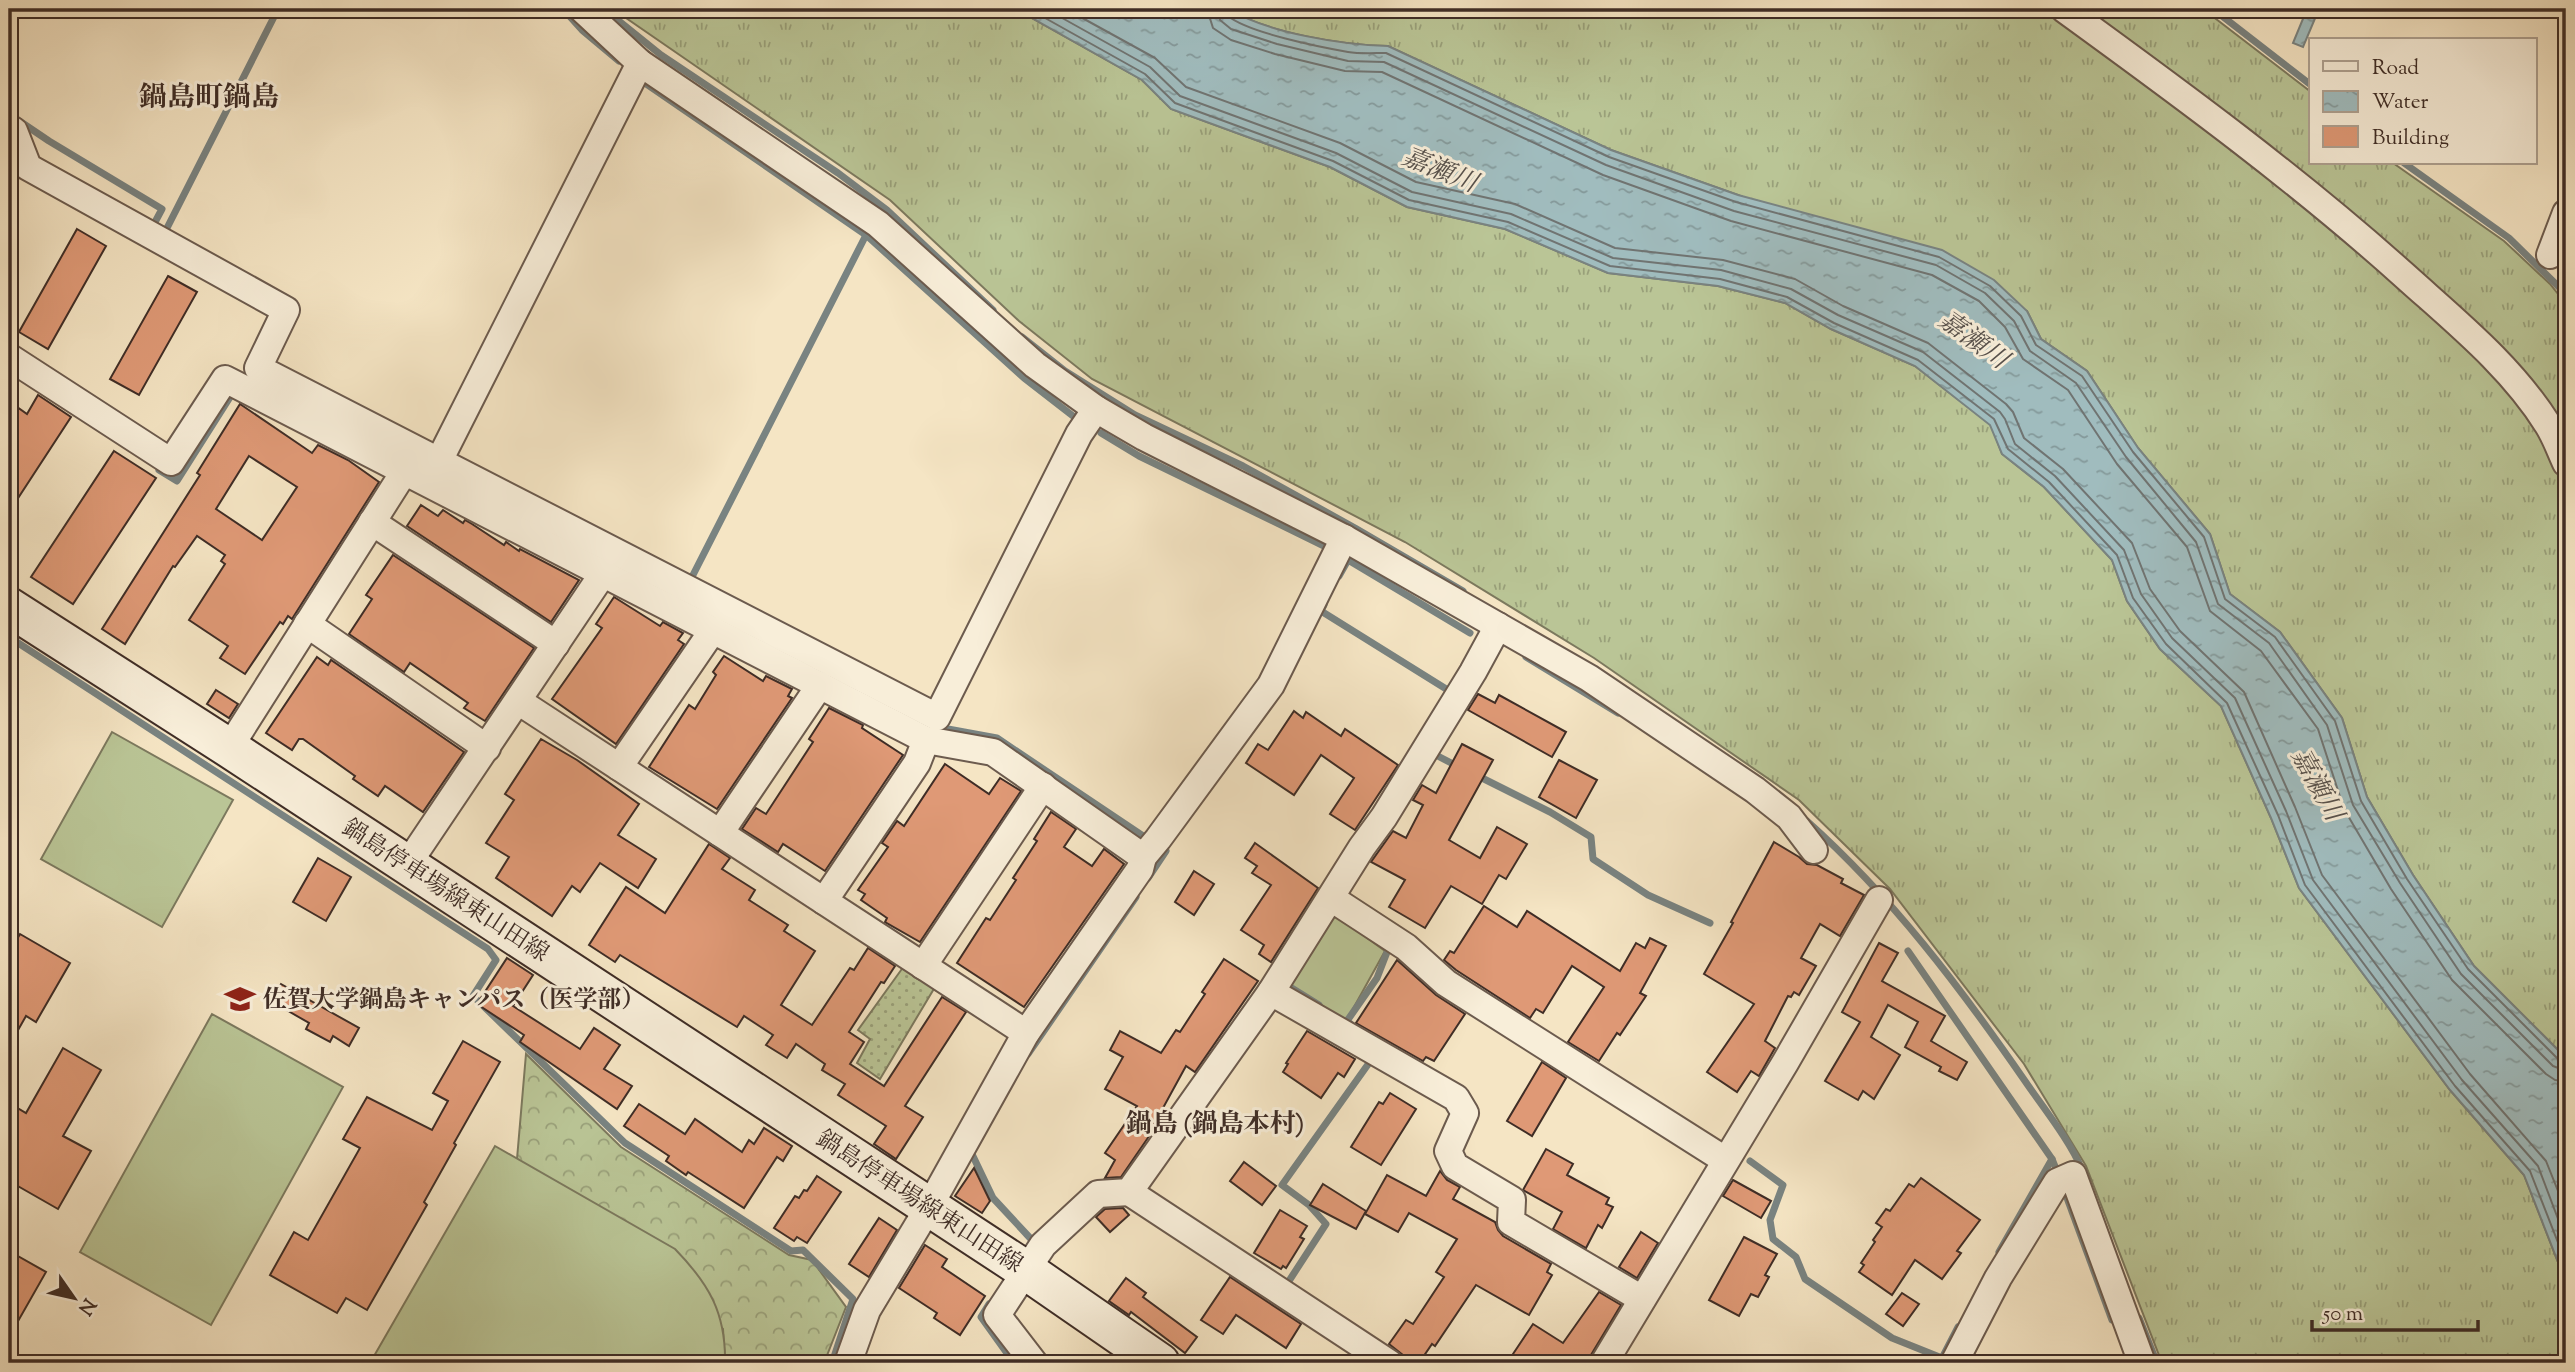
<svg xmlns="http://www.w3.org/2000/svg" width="2575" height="1372" font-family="'Sorts Mill Goudy','Noto Serif JP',serif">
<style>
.grass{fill:url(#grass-tufts);stroke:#7c795e;stroke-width:2}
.forest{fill:url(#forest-crowns);stroke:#7c795e;stroke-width:2}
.park{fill:url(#park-dots);stroke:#7c795e;stroke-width:2}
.garden{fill:#bac596;stroke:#7c795e;stroke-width:2}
.water{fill:url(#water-ripples);stroke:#798381;stroke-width:2}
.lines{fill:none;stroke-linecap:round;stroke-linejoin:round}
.shore{stroke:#707472;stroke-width:2}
.stream{stroke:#798381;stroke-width:7}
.building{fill:#df9976;stroke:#3f2d26;stroke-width:2;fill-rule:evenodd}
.street-casing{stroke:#6c5b4e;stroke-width:30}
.secondary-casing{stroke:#3f2d26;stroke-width:42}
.street{stroke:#f8eed9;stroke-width:26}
.secondary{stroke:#f8eed9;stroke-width:38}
.labels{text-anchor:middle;stroke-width:6;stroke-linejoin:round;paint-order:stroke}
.street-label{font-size:24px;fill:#3f2d26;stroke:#f8eed9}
.poi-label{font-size:24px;font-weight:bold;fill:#3f2d26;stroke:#f8eed9;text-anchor:start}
.water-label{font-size:26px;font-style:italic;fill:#57514c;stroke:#f8eed9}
.neighbourhood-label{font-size:26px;font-weight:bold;fill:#3f2d26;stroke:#f8eed9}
.quarter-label{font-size:28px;font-weight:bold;fill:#3f2d26;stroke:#f8eed9}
</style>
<defs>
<pattern id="grass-tufts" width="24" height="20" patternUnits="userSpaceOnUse" patternTransform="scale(1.75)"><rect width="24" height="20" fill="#bac596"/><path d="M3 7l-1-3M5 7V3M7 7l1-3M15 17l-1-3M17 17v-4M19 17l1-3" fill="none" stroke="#99a07a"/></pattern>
<pattern id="forest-crowns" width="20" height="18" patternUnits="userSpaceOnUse" patternTransform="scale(1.75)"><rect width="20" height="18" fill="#bac596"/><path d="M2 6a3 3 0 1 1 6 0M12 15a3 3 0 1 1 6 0" fill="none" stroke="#99a07a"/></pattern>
<pattern id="park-dots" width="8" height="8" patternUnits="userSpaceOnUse" patternTransform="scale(1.75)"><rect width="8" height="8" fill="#bac596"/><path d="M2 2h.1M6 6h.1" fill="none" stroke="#99a07a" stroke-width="1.8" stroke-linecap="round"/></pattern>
<pattern id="water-ripples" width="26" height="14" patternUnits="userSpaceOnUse" patternTransform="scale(1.75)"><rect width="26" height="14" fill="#a0bcbe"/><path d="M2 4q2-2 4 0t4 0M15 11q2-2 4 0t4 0" fill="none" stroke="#84999a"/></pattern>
</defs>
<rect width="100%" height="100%" fill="#f5e5c4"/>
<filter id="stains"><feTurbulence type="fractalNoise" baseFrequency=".00286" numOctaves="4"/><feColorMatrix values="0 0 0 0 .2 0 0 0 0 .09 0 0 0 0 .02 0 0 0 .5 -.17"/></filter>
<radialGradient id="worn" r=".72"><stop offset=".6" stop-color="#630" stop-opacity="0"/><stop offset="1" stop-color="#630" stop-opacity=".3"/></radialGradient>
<g class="grass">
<path d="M613,9H1016L1142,80L1171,109L1330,167L1407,207L1505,229L1608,273L1718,286L1785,303L1831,329L1915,366L1991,425L2002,454L2044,487L2112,560L2127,601L2160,649L2221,706L2271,818L2299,888L2450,1090L2524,1175L2558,1262L2566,1277V1363H2162L2086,1166L2024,1064L1890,889L1799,800L1594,658L1405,542L1092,379L1019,321L890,200Z"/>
<path d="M1229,9H2203L2311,92V163H2393L2504,241L2550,284L2566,304V1058L2474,966L2413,875L2367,797L2342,718L2280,632L2230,594L2210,534L2138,448L2087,371L2041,339L2027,311L1738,195L1611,150L1388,46C1343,45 1267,33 1229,9Z"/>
</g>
<path class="forest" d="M526,1054L621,1147L789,1255L812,1260L846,1307L824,1363H725L723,1329L517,1159Z"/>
<path class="park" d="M904,966L935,987L880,1079L857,1063L870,1039L858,1030Z"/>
<g class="garden">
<path d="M112,732L233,800L162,927L41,859Z"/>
<path d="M1330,911L1385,951L1344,1025L1280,988Z"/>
<path d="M212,1014L343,1087L211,1325L80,1252Z"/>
<path d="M495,1146L675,1249C709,1284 726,1313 725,1363H370Z"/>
</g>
<g class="water">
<path d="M1016,9H1229C1267,33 1343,45 1388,46L1611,150L1738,195L1942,250L1994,280L2027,311L2041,339L2087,371L2138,448L2210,534L2230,594L2280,632L2342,718L2367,797L2413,875L2474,966L2566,1058V1277L2558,1262L2524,1175L2450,1090L2299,888L2271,818L2221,706L2160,649L2127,601L2112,560L2044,487L2002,454L1990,425L1915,366L1831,329L1785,303L1718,286L1608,273L1505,229L1407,207L1330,167L1171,109L1142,80Z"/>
<path d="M2307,9H2319L2303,47L2293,43Z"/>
</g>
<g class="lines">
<g class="shore">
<path d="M1029,9L1145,74L1175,103L1333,161L1409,200L1508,222L1610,266L1720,279L1787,297L1834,323L1918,360L1994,419L2008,449L2049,482L2117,555L2133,598L2166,644L2227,703L2278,815L2305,885L2455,1086L2530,1171L2566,1263"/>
<path d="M1046,9L1150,67L1180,96L1336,153L1412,192L1511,214L1613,258L1721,270L1791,289L1838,315L1923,352L2000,412L2005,419L2015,444L2055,476L2124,550L2141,594L2172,638L2235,698L2286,811L2313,880L2462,1080L2538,1166L2566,1240"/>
<path d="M1066,9L1155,58L1186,87L1340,143L1416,182L1515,204L1615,248L1723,260L1795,279L1843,306L1928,343L2006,404L2013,412L2024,438L2063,469L2132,543L2150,589L2180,631L2244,692L2295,807L2322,875L2470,1074L2546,1161L2566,1211"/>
<path d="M1207,9L1213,28L1231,40L1275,54L1345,71L1382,72L1603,175L1731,221L1932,275L1979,301L2005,327L2023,359L2068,390L2117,464L2187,547L2210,611L2261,651L2318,729L2344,809L2391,889L2452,980L2546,1074L2555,1080L2566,1081"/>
<path d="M1218,9L1220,20L1231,29L1277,44L1348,61L1384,62L1606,165L1734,211L1936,265L1985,293L2014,321L2030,351L2076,383L2126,457L2196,542L2218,604L2269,643L2327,725L2353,805L2400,883L2461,974L2553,1066L2566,1071"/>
<path d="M1226,9L1228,16C1249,33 1320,47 1348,52C1360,54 1374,53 1386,53L1609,157L1736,202L1939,257L1990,286L2021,316L2036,345L2082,376L2133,452L2204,537L2225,599L2275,637L2335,721L2361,801L2407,879L2468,969L2559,1060L2566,1062"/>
</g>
<g class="stream">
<path d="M563,9L582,30L619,61"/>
<path d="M604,9L661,55L838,173L887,210L993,310"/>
<path d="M2213,9L2311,85"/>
<path d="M645,83L866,235L1024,378L1073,416"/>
<path d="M9,114L49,141L162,209L154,224L160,228"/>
<path d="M2404,163L2509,238L2566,294"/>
<path d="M165,232L278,9"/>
<path d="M1022,337L1065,371L1135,415L1243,466L1355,528L1463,591"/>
<path d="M1101,433L1139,456L1324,546"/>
<path d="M159,470L177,481L234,391"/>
<path d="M693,575L866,235"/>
<path d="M1339,576L1348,560L1470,633"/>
<path d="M1324,605L1321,611L1451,692L1450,694"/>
<path d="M9,637L488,949L496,960L473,996L625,1143L791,1251L803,1250L853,1299L832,1363"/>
<path d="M1526,657L1618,713"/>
<path d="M937,727L997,738L1149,840"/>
<path d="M1430,756L1432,753L1459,767"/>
<path d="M1476,775L1550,812L1591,837L1593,859L1648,895L1710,923"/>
<path d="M1807,821C1892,897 1960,987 2025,1081C2042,1106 2071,1142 2082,1170"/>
<path d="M1148,878L1166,851L1159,847"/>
<path d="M1908,951L2052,1159L2059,1176"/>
<path d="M1290,987L1319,1005"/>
<path d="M1353,1026L1347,1021L1377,978L1389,947L1387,945"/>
<path d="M1028,1054L1136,897"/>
<path d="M973,1149L971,1152L993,1198L1031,1239"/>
<path d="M1750,1161L1783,1185L1770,1220L1773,1239L1796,1257L1805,1279L1892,1338L1942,1358L1958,1327"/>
<path d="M2063,1187L2112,1320"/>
<path d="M1999,1252L2052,1159"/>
<path d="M1287,1284L1326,1224L1309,1205L1282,1185L1369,1063"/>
<path d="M989,1304L981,1317L1014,1363"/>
<path d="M2139,1318L2157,1363"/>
</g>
</g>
<g class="building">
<path d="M77,229L106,246L48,349L19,332Z"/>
<path d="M168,276L197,292L139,395L110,379Z"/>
<path d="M38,395L71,417L9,512V419L17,407L27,414Z"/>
<path d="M240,404L312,453L318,445L348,460L379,482L292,619L288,616L283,624L280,622L245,674L220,658L228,646L189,620L225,564L221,561L225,555L197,536L175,567L173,566L125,644L102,629L200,475L197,473ZM249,456L297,487L262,540L216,509Z"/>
<path d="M114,451L156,478L73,604L31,577Z"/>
<path d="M421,505L438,516L443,510L463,523L465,520L472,524L504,545L506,542L519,551L520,549L579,580L551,622L407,526Z"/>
<path d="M393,555L534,648L485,721L464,708L468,703L410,663L404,672L349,634L372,599L366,595Z"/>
<path d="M614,597L660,626L663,622L683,633L678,640L684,644L616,744L552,699L602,628L596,624Z"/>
<path d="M724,656L763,681L766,676L792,689L788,696L792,698L717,809L649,767L689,705L695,709L716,675L713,672Z"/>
<path d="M317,657L328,665L331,660L464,752L423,812L385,786L378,796L353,779L355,776L303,739H299L292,750L266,733Z"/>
<path d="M216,690L238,704L229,718L207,704Z"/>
<path d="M1478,694L1495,703L1499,695L1566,732L1552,757L1468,710Z"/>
<path d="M829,708L863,725L862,728L903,755L825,871L783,844L778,852L742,829L756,808L766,814L813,742L809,739Z"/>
<path d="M1294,711L1303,718L1306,712L1341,736L1345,729L1398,765L1355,830L1330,814L1354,778L1321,755L1294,795L1246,763L1258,744L1268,750Z"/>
<path d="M541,739L577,760L639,804L618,835L656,859L638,888L600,863L580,892L572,886L552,916L496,878L509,857L486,843L514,800L505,794Z"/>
<path d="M1462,744L1493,760L1449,840L1480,858L1497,827L1527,844L1506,879L1499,875L1482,904L1451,886L1425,928L1389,907L1405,880L1371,862L1393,831L1406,838L1423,805L1413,800L1422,785L1436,793Z"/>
<path d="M1559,760L1597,780L1576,818L1539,797Z"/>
<path d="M945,764L989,794L1000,778L1021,791L920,942L885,922L887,918L861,900L865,894L858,890L888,847L882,843L897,821L904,826Z"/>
<path d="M1051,812L1076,829L1064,847L1092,866L1104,849L1124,864L1024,1007L957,963L986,918L990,920L1016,880L1013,878L1037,841L1034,839Z"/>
<path d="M1774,842L1799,857L1807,864L1817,865L1843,879L1841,883L1864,895L1840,936L1820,924L1801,958L1816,966L1799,995L1794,992L1791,997L1788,996L1765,1041L1775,1048L1759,1076L1751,1071L1737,1092L1707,1072L1754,1004L1704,974L1733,923L1731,922Z"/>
<path d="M1255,843L1318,888L1271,962L1259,954L1264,945L1241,930L1271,885L1252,873L1257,866L1245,858Z"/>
<path d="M709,844L730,858L722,869L755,890L749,900L788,925L784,931L815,951L781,1005L812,1025L850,968L854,970L868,948L895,966L884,983L881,982L849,1032L864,1042L850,1064L884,1086L942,997L966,1012L905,1106L923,1117L896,1159L874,1144L886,1126L838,1095L845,1084L822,1070L825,1064L796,1044L787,1058L766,1045L773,1035L744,1016L737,1027L620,955L615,962L589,945L626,887L665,913Z"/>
<path d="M318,858L351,877L326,921L293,902Z"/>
<path d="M1194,871L1214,884L1194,915L1175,902Z"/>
<path d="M1484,906L1517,927L1527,911L1620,971L1636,943L1645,948L1650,938L1666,946L1640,993L1646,996L1620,1035L1617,1033L1599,1061L1568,1042L1604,987L1572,966L1543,1013L1536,1009L1530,1018L1456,970L1444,960L1450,951L1454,953Z"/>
<path d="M20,934L70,963L36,1022L26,1016L9,1046V953Z"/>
<path d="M1879,943L1898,953L1882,981L1945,1016L1931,1041L1967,1062L1957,1080L1939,1071L1941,1067L1905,1047L1918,1022L1888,1005L1871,1037L1900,1055L1874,1099L1863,1091L1858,1100L1825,1081L1860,1022L1842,1012Z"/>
<path d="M507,958L533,975L513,1006L580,1049L594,1028L620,1045L604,1069L632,1086L617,1109L520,1042L524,1035L477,1004Z"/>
<path d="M1224,959L1258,981L1195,1072L1186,1066L1152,1128L1154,1129L1121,1177L1105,1178L1115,1160L1105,1153L1137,1106L1105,1089L1123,1057L1110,1050L1120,1031L1161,1053L1176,1030L1180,1032L1195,1009L1205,994L1202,992Z"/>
<path d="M1397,960L1436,995L1465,1014L1434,1061L1426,1057L1423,1061L1356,1023Z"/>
<path d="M281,984L359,1028L349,1046L333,1036L330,1042L306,1029L309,1023L271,1001Z"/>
<path d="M1307,1031L1355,1059L1344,1077L1338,1073L1321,1098L1283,1072L1288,1064L1286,1063Z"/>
<path d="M463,1041L500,1062L454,1143L456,1145L424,1202L427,1205L367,1310L346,1298L337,1313L270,1275L294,1232L308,1240L360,1148L343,1139L367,1097L432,1130L448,1101L433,1093Z"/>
<path d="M63,1048L101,1070L63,1136L91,1151L58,1209L9,1181V1103L26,1113Z"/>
<path d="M1542,1062L1566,1078L1532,1136L1507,1121Z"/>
<path d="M1390,1093L1416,1109L1381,1165L1351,1147L1379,1102L1383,1104Z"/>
<path d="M639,1104L685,1134L695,1119L742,1152L749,1140L754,1144L764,1128L792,1146L783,1161L777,1157L744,1208L688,1172L686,1175L666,1161L669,1156L624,1126Z"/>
<path d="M1546,1149L1573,1164L1567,1175L1609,1198L1606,1204L1613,1207L1602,1228L1598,1225L1586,1248L1553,1229L1562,1212L1523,1190Z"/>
<path d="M1244,1162L1276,1186L1262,1205L1230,1181Z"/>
<path d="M974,1168L990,1201L982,1213L955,1196Z"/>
<path d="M1440,1171L1447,1180L1460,1187L1453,1199L1495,1222L1498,1230L1503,1236L1551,1264L1547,1272L1552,1275L1529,1315L1476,1285L1435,1346L1432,1344L1419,1363H1405L1403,1355L1389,1344L1406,1320L1413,1324L1444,1277L1436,1272L1457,1239L1409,1213L1398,1232L1365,1214L1387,1175L1426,1196Z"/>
<path d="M817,1176L841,1192L807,1243L797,1237L794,1241L774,1228L795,1196L799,1198L804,1190L807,1191Z"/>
<path d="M1921,1178L1980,1220L1957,1251L1961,1253L1942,1279L1915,1260L1892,1295L1859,1272L1864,1265L1861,1263L1875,1242L1873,1240L1882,1227L1876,1223L1886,1209L1890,1211L1909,1184L1914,1187Z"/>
<path d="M1733,1180L1771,1201L1761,1218L1723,1196Z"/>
<path d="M1323,1184L1366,1211L1356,1229L1310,1205Z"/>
<path d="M1123,1208L1129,1215L1110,1232L1096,1217L1105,1209Z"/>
<path d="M1280,1210L1307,1226L1300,1237L1304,1239L1286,1268L1283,1266L1281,1269L1254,1253Z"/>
<path d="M879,1218L897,1230L869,1277L849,1264Z"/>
<path d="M1641,1232L1658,1243L1637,1278L1619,1267Z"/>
<path d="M1744,1237L1777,1254L1765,1275L1769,1277L1758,1297L1751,1294L1739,1316L1709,1300Z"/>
<path d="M925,1245L947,1259L942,1267L985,1296L960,1335L934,1318L937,1313L899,1288Z"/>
<path d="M9,1251L46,1272L9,1337Z"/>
<path d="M1230,1277L1301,1324L1286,1348L1236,1315L1223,1334L1201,1320Z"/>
<path d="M1126,1278L1146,1293L1143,1297L1197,1337L1185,1353L1131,1312L1129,1315L1109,1301Z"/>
<path d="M1599,1292L1621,1305L1591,1355L1588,1363H1507L1533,1324L1563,1343Z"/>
<path d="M1902,1293L1919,1304L1903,1326L1886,1314Z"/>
</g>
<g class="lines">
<g class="street-casing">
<g id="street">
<path d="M582,9L640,63L878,224L1035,365L1096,409L1144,437L1344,538L1589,678L1755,790L1789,817L1814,850"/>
<path d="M2064,9C2181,94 2297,179 2405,276C2456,322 2511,366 2548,425C2555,436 2560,450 2566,463"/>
<path d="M9,128L14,131L28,167L286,310L258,368L937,717L1079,434L1096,409"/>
<path d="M2550,255L2566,213"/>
<path d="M9,357L171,462L225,379L926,740L993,752L1143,857L1140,869L1026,1033L929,1207L867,1310L848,1363"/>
<path d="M439,461L640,63"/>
<path d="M372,522L556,644"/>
<path d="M307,624L487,748"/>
<path d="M518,701L1026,1033"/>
<path d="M229,748L404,472"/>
<path d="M619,767L713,630"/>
<path d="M720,833L820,685"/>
<path d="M1143,857L1158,839L1271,685L1344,538"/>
<path d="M407,865L604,572"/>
<path d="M1331,898L1406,947L1446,983L1725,1160"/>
<path d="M824,901L917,763L926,740"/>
<path d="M923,966L1043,786"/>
<path d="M1271,992L1456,1098L1465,1113L1448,1151L1455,1166L1512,1200L1511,1222L1642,1299"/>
<path d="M1129,1192L1389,1363"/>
<path d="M1034,1363L997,1315L1043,1245L1098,1194L1129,1192L1271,992L1362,847L1384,817L1473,672L1498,626"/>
<path d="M1604,1363L1785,1063L1879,900"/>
<path d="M1954,1363L1998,1278L2057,1182L2073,1175L2142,1363"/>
</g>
</g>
<g class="secondary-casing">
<path id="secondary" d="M9,607L229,748L1027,1271L1160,1363"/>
</g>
<use href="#street" class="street"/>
<use href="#secondary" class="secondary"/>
</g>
<defs>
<g id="university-bare" transform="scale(2.415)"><path d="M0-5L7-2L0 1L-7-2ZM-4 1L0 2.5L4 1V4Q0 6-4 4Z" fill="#8f2418" stroke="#f8eed9" stroke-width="2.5" paint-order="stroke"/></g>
</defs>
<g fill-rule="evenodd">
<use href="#university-bare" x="240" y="999"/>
</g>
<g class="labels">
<g class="street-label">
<text transform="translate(446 890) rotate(33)" y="8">鍋島停車場線東山田線</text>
<text transform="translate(920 1201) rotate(33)" y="8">鍋島停車場線東山田線</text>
</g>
<g class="poi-label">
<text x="263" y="1007">佐賀大学鍋島キャンパス（医学部）</text>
</g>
<g class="water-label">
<text transform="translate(1440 169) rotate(22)" y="9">嘉瀬川</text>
<text transform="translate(1974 339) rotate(36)" y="9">嘉瀬川</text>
<text transform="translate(2318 784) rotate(61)" y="9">嘉瀬川</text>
</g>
<g class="neighbourhood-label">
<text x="1215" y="1132">鍋島 (鍋島本村)</text>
</g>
<g class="quarter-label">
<text x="209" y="106">鍋島町鍋島</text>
</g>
</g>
<rect width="2575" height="1372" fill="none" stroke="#f5e5c4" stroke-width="35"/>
<rect x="10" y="10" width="2554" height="1351" fill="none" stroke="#3f2d26" stroke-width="3.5"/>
<rect x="18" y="18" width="2540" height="1337" fill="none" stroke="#3f2d26" stroke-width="2"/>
<rect x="2309" y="38" width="228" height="126" fill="#f8eed9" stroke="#aea191" stroke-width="2"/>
<rect x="2323" y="61" width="35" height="10" fill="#f8eed9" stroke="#aea191" stroke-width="2"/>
<text x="2372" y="74" font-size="21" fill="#3f2d26">Road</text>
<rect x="2323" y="91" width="35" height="21" fill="url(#water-ripples)" stroke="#aea191" stroke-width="2"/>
<text x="2372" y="108" font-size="21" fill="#3f2d26">Water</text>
<rect x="2323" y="126" width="35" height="21" fill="#df9976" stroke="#aea191" stroke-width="2"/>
<text x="2372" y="144" font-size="21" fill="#3f2d26">Building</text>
<g transform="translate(74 1298) rotate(124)" stroke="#f8eed9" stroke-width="5" paint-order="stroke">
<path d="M0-5L12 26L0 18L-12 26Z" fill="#3f2d26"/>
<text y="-10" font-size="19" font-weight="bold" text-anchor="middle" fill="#3f2d26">N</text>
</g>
<path d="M2312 1320v10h166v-10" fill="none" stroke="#3f2d26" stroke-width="3.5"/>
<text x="2323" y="1320" font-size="21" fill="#3f2d26" stroke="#f8eed9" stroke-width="5" paint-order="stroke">50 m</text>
<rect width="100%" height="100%" filter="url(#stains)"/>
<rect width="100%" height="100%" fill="url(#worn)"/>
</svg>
